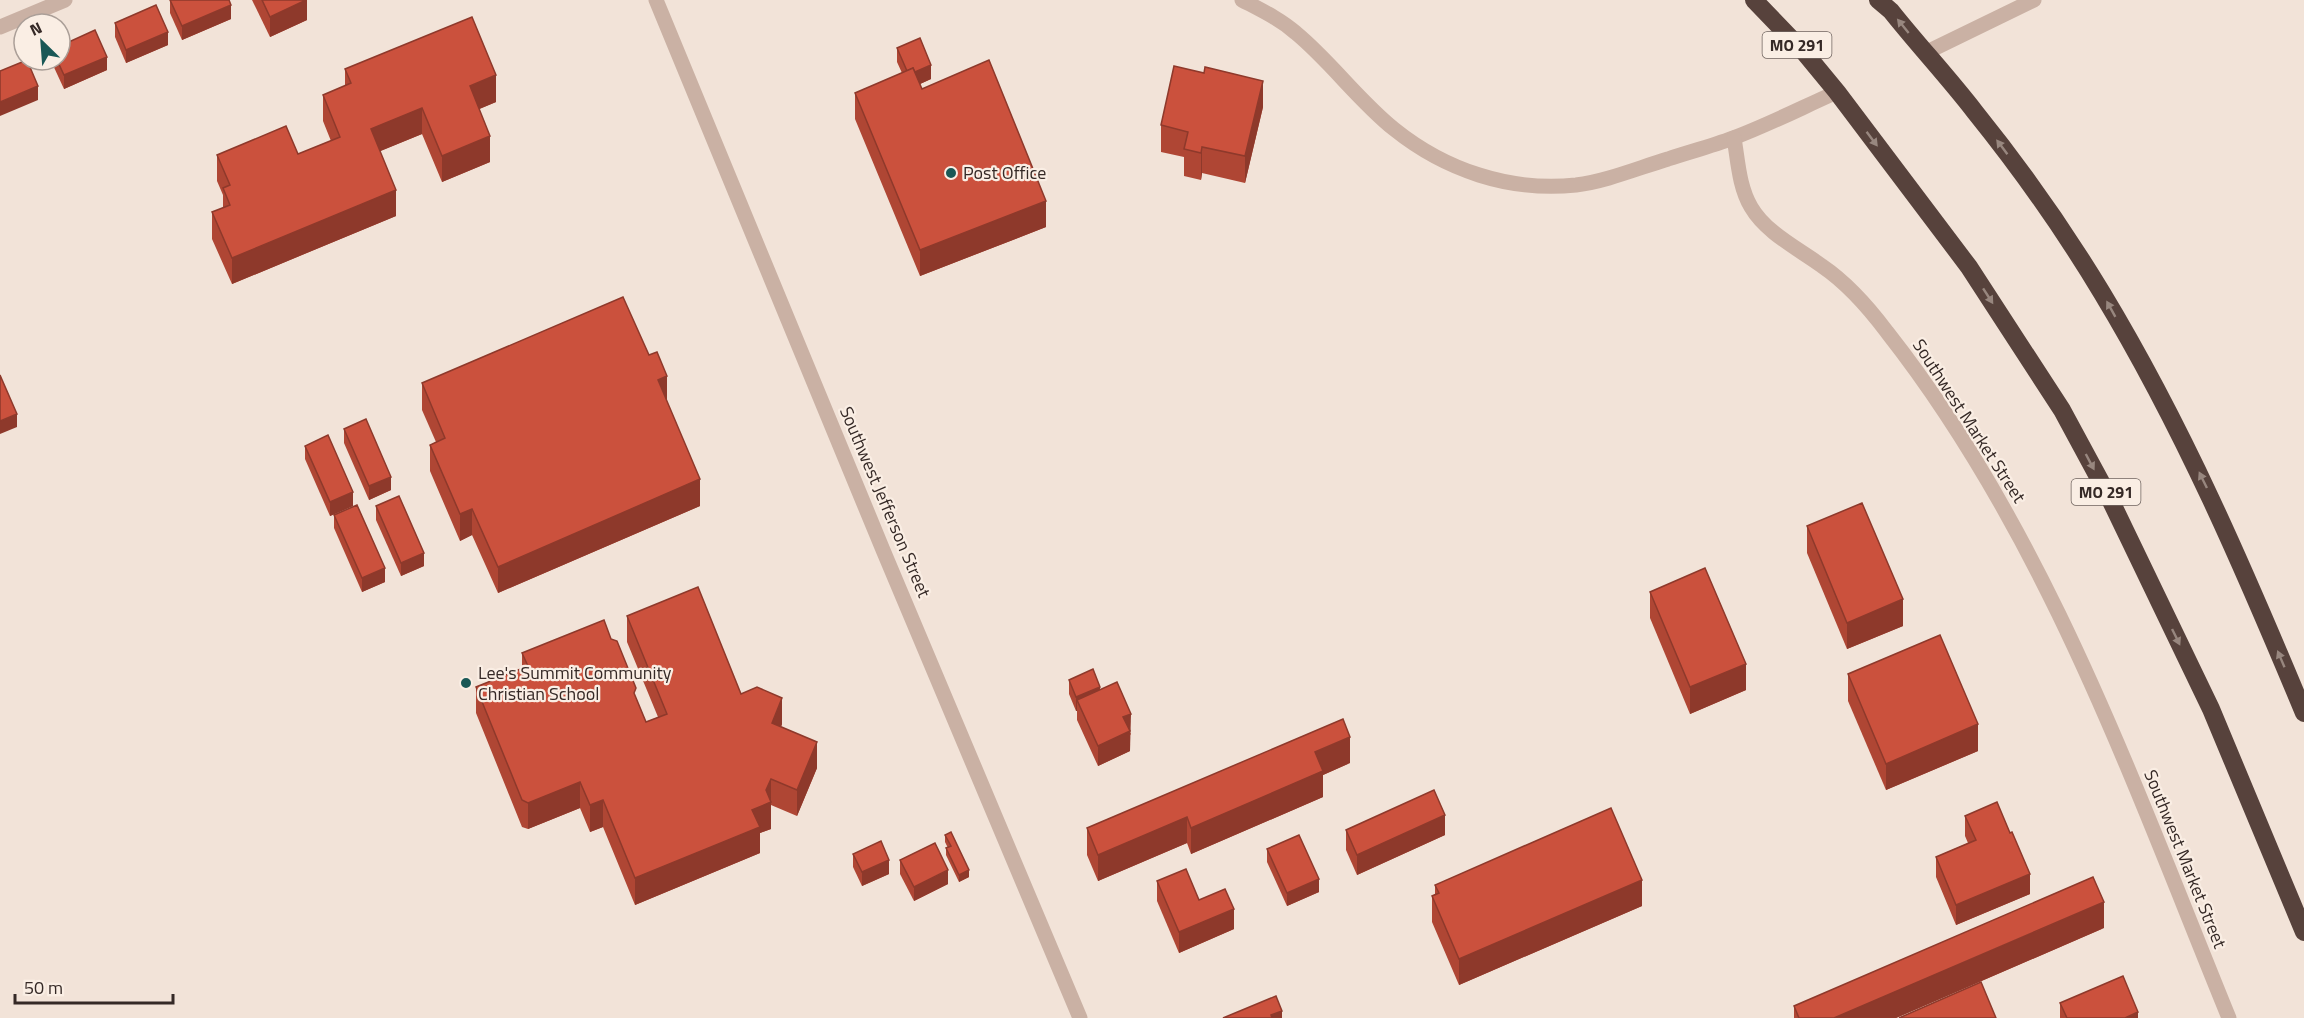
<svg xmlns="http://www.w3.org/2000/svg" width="2304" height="1018" font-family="'Titillium Web',sans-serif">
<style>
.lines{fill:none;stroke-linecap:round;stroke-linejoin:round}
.minor{stroke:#cab1a4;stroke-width:15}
.highway{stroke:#57423c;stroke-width:18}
.wall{fill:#af4634}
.shaded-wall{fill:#8e392b}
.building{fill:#cb513d;stroke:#8e392b;stroke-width:1.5}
.oneway{fill:#98877f}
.poi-dot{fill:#1a5856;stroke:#faeee4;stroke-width:2}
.labels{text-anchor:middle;stroke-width:4.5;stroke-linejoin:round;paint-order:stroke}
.shield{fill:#faeee4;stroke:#70645f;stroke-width:1.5}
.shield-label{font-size:16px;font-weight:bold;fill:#352926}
.poi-label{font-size:18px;fill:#352926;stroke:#faeee4;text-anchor:start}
.street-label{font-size:18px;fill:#352926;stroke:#faeee4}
</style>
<rect width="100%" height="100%" fill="#f2e3d8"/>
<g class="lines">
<g class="minor">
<path d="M656,0L883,550L1080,1018"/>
<path d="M1242,0C1261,10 1280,19 1296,33C1331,62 1358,100 1394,129C1445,170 1509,192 1576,185C1607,181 1638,168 1668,159C1689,152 1712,146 1733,138C1768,125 1803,107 1837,92"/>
<path d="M0,27L65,0"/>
<path d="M1925,53L2034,0"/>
<path d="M1734,138C1738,161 1739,187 1751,207C1766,233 1799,249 1822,266C1847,283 1869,308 1887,332C2046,534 2133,783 2229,1018"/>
</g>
<g class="highway">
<path d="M1754,0L1804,52L1837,92L1969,267L2062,410L2109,497L2211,709L2304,932"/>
<path d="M1878,0L1891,11C1918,45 1948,77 1975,112C2021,169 2064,230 2102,293C2183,427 2244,569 2304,713"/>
</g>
</g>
<g class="wall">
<path d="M170,0L231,19L182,40L170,13Z"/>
<path d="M252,0H307V20L270,37Z"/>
<path d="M115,23L168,45L126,63L115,37Z"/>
<path d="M897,48L931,79L920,84L922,89L1046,227L920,276L855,119V93L902,73L897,62Z"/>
<path d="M52,60H60L107,70L64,89L52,63Z"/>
<path d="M345,69L496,102L479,109L490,162L442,182L422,134L380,151L396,216L232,284L212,239V212L223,208V195L217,181V155L298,154L331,141L323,121V95L345,86Z"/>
<path d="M1263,107L1245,183L1202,173L1201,180L1184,176V157L1161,152V125Z"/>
<path d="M422,383L667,402L700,506L498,593L472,535L460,541L430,471V445L436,442L422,410Z"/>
<path d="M344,429L391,490L369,500L344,443Z"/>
<path d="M305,446L353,506L330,516L305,459Z"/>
<path d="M376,506L424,566L401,576L376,520Z"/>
<path d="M334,515L385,582L362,592L334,528Z"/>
<path d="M1807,526L1903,626L1847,649L1807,553Z"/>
<path d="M1650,592L1746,690L1690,714L1650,618Z"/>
<path d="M627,616L741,694L782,724L781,727L817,768L797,816L771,805V829L760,833V853L635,905L603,827L590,832L580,808L528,829L522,827L476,713V687L522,668V653L636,698L646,722L658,717L627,642Z"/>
<path d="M1848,674L1978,751L1886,790L1848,701Z"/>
<path d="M1069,680L1100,689L1131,734L1130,735V751L1098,766L1077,720V711H1076L1069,694Z"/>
<path d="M1350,763L1323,775V797L1191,854L1187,843L1098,881L1087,855V828Z"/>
<path d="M1965,816L2010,833L2030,894L1956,925L1936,877V857L1968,843L1965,836Z"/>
<path d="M1346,830L1445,835L1357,875L1346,850Z"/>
<path d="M945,835L969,877L959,882L946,855V848H948L945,842Z"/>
<path d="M1267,849L1319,892L1287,906L1267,862Z"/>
<path d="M853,854L889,874L862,886L853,867Z"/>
<path d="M900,860L948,884L914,901L900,874Z"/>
<path d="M1157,881L1199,900L1234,929L1179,953L1157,901Z"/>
<path d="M1435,885L1642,906L1459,985L1432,922V896L1435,894Z"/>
<path d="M2104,928L1896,1018H1794V1006Z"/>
<path d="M2060,1003L2138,1018H2060Z"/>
</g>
<g class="shaded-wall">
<path d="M306,0H307V20L270,37V17Z"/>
<path d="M231,5V19L182,40V26Z"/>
<path d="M168,32V45L126,63V50Z"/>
<path d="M107,57V70L64,89V75Z"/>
<path d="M931,65V79L909,89V75Z"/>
<path d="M496,75V102L470,113V86Z"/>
<path d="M1263,81V107L1245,183V156Z"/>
<path d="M38,86V100L0,116V102Z"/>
<path d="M422,108V134L371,155V129Z"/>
<path d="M490,136V162L442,182V156Z"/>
<path d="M1202,147V173L1201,180V153Z"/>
<path d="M396,190V216L232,284V258Z"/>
<path d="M1046,201V227L920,276V250Z"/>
<path d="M667,376V402L658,380Z"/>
<path d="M17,414V427L0,434V421Z"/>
<path d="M391,477V490L369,500V486Z"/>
<path d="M700,479V506L498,593V567Z"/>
<path d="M353,492V506L330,516V502Z"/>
<path d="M472,509V535L460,541V514Z"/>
<path d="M424,553V566L401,576V563Z"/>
<path d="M385,568V582L362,592V578Z"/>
<path d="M1903,599V626L1847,649V623Z"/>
<path d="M1746,664V690L1690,714V687Z"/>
<path d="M1100,687V701L1077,700V711H1076V697Z"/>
<path d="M782,698V724L772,749V723Z"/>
<path d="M1131,714L1130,751L1098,766V746L1123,717Z"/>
<path d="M1978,724V751L1886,790V764Z"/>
<path d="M1350,737V763L1323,775V797L1191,854V828L1315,752Z"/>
<path d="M817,742V768L797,816V790Z"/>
<path d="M771,779V829L760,833V853L635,905V878L752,810L766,790Z"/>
<path d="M580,782V808L528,829V803Z"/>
<path d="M603,800V827L590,832V805Z"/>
<path d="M1445,815V835L1357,875V855Z"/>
<path d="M1187,817V843L1098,881V855Z"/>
<path d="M889,860V874L862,886V872Z"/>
<path d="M948,870V884L914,901V887Z"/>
<path d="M969,870V877L959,882V875Z"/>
<path d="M2030,874V894L1956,925V905Z"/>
<path d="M1319,879V892L1287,906V893Z"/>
<path d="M1642,880V906L1459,985V959Z"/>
<path d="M2104,902V928L1896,1018H1834Z"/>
<path d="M1234,909V929L1179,953V932Z"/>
<path d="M1282,1011V1018H1271V1015Z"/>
<path d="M2138,1012V1018H2125Z"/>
</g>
<g class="building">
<path d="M170,0H229L231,5L182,26Z"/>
<path d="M262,0H306L270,17Z"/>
<path d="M156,5L168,32L126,50L115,23Z"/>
<path d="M472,17L496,75L470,86L490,136L442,156L422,108L371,129L396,190L232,258L212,212L230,205L223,188L230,185L217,155L286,126L298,154L340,137L323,95L351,83L345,69Z"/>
<path d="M95,30L107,57L64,75L57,60H60V46Z"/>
<path d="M920,38L931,65L915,72L913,68L907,71L897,48Z"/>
<path d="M27,60L38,86L0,102V71Z"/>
<path d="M989,60L1046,201L920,250L855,93L913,68L922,89Z"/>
<path d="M1174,66L1204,73L1205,67L1263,81L1245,156L1202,147L1201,153L1184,149L1188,132L1161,125Z"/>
<path d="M623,297L649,355L657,352L667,376L658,380L700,479L498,567L472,509L460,514L430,445L445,438L422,383Z"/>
<path d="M0,375L17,414L0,421Z"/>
<path d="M366,419L391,477L369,486L344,429Z"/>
<path d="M328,435L353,492L330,502L305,446Z"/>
<path d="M399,496L424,553L401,563L376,506Z"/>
<path d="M1862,503L1903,599L1847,623L1807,526Z"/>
<path d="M357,505L385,568L362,578L334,515Z"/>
<path d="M1705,568L1746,664L1690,687L1650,592Z"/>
<path d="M698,587L741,694L757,687L782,698L772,723L817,742L797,790L771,779L766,790L771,802L752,810L760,827L635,878L603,800L590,805L580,782L528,803L522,800L476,687L528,666L522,653L604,620L611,639L617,641L636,688L634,693L646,722L667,714L627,616Z"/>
<path d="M1940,635L1978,724L1886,764L1848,674Z"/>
<path d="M1093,669L1100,687L1076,697L1069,680Z"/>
<path d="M1117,682L1131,714L1123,717L1130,731L1098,746L1077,700Z"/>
<path d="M1343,719L1350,737L1315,752L1323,771L1191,828L1187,817L1098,855L1087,828Z"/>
<path d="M1434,790L1445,815L1357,855L1346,830Z"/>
<path d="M1997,802L2010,833L2012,832L2030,874L1956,905L1936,857L1976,840L1965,816Z"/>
<path d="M1611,808L1642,880L1459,959L1432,896L1439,893L1435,885Z"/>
<path d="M951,832L969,870L959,875L946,848L951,846L945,835Z"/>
<path d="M1299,835L1319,879L1287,893L1267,849Z"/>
<path d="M881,841L889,860L862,872L853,854Z"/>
<path d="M935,843L948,870L914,887L900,860Z"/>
<path d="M1186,869L1199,900L1225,889L1234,909L1179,932L1157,881Z"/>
<path d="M2093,877L2104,902L1834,1018H1799L1794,1006Z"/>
<path d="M2123,976L2138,1012L2125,1018H2067L2060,1003Z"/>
<path d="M1981,982L1996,1018H1899Z"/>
<path d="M1276,996L1282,1011L1271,1015L1272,1018H1223Z"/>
</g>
<defs><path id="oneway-solid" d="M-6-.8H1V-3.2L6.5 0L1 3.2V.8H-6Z" transform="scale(1.5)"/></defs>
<g class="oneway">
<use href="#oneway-solid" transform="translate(1903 26) rotate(-129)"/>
<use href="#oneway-solid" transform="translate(1872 139) rotate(53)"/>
<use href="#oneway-solid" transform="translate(2002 147) rotate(-127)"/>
<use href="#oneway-solid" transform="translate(1988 296) rotate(57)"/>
<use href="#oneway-solid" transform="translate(2111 309) rotate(-119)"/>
<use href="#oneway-solid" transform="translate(2090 462) rotate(62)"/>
<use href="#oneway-solid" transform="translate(2203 480) rotate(-116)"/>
<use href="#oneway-solid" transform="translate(2176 637) rotate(64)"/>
<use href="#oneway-solid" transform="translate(2281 659) rotate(-113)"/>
</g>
<g class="poi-dot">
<circle cx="951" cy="173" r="6"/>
<circle cx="466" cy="683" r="6"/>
</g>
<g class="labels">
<g class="shield">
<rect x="1762.5" y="32" width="69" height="26" rx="4.5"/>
<rect x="2071.5" y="479" width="69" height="26" rx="4.5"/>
</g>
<g class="shield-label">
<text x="1797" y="51">MO 291</text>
<text x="2106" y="498">MO 291</text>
</g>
<g class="poi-label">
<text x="963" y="179">Post Office</text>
<text x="478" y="679">Lee's Summit Community<tspan x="478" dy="21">Christian School</tspan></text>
</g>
<g class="street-label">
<text transform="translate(1969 421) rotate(57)" y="6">Southwest Market Street</text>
<text transform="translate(885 502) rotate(67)" y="6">Southwest Jefferson Street</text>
<text transform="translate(2185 859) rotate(68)" y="6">Southwest Market Street</text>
</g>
</g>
<g transform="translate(42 42) rotate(335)"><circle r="28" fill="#faeee4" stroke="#ab9f98" stroke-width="1.5"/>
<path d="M0-4.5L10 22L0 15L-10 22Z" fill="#1a5856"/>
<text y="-9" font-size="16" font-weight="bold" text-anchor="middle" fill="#352926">N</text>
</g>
<path d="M15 994v9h158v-9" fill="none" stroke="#352926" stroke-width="3"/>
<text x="24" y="994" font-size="18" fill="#352926" stroke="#faeee4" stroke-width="4.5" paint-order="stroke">50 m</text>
</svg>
